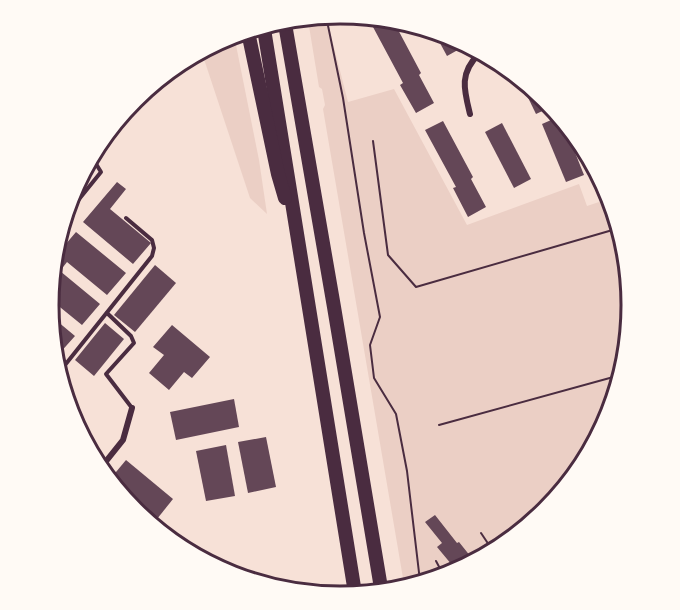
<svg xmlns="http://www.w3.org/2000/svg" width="680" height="610" font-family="'Work Sans',sans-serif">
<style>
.green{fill:#ebcfc5}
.building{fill:#644757}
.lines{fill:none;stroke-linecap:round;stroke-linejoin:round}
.path{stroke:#4a2c40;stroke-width:2}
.service{stroke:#4a2c40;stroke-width:4}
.minor{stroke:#4a2c40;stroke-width:6}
.motorway{stroke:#4a2c40;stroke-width:14}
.rim{fill:none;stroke:#4a2c40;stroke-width:3}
</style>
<rect width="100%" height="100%" fill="#f7e1d7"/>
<g class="green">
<path d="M326,16L348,102L394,89L467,225L579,184L587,206L605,200L625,274L631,305L609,417L546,511L451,574L404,584L323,109L325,105L322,89L319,87L308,20Z"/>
<path d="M234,35L259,160L267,214L250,198L202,53L229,36Z"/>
</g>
<g class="building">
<path d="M382,22L395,24L421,73L419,75L434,103L416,113L400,85L403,83L373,27Z"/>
<path d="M434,32L452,36L464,44L465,46L447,56Z"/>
<path d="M520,81L546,99L551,107L536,114Z"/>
<path d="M558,117L564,125L584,175L566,182L542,124Z"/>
<path d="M443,121L473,177L471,179L486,207L468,217L453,188L456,187L425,130Z"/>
<path d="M502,123L531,179L514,188L485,132Z"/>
<path d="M117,182L126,189L110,209L151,243L133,264L83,222Z"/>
<path d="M76,232L126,273L107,295L67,262L60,271L100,304L82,325L50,299L59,252Z"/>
<path d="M155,265L176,283L135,332L114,315Z"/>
<path d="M51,316L75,336L58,355L53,326Z"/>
<path d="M105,323L124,339L94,376L75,360Z"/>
<path d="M172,325L210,357L192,378L184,372L169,390L149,373L164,355L153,347Z"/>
<path d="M234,399L239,427L176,440L170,412Z"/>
<path d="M266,437L276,487L248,493L238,442Z"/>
<path d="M226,445L235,496L206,501L196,451Z"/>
<path d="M126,460L173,499L153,524L129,504L111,478Z"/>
<path d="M435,515L457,543L459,542L471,557L466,561L468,563L459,569L454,562L452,565L437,547L442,543L425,522Z"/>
</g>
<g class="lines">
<g class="path">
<path d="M326,16L343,98L364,233L380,317L370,345L374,378L396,414L407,471L420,581"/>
<path d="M373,141L388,255L416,287L616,229"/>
<path d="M439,425L617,376"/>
<path d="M481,533L491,548"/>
<path d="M436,561L444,576"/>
</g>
<g class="service">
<path d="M67,214L101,172L93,159"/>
<path d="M107,313L131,336L134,343L106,374L132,408"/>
<path d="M61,370L152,256L154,248L152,240L126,218"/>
</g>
<g class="minor">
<path d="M470,114C464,90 459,73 479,54"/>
<path d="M103,465L123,440L132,408"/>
</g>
<g class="motorway">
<path d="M285,24L334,307L381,588"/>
<path d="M264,29C296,217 323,405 355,593"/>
<path d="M248,32L278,174L285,198"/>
</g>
</g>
<path d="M0 0H680V610H0ZM59 305a281 281 0 1 1 562 0a281 281 0 1 1-562 0Z" fill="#fffaf5" fill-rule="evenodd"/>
<path class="rim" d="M59 305a281 281 0 1 1 562 0a281 281 0 1 1-562 0Z"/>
</svg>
